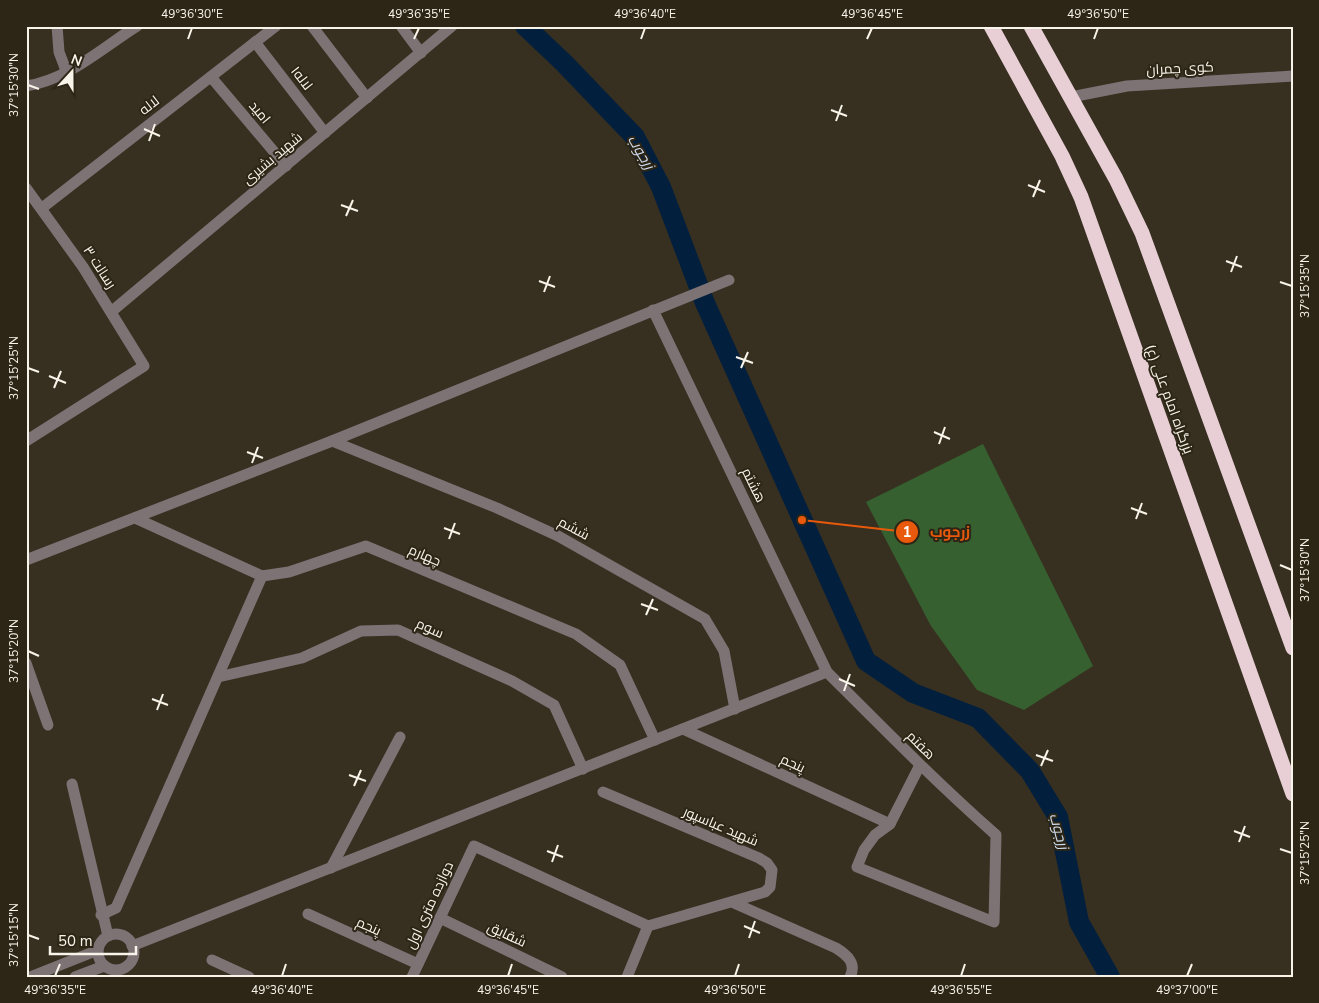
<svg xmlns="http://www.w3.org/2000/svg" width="1319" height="1003" font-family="'Nunito Sans',Cairo,sans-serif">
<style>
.green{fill:#36602f}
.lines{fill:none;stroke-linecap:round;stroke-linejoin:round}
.river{stroke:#031f3e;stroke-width:20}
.minor{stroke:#7d7375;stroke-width:11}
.highway{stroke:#e8cfd5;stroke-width:15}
.ticks{fill:none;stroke:#f8f4ea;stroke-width:2}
.labels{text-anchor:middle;stroke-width:4;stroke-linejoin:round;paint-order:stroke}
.street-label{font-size:14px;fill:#f8f4ea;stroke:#2d2616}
.water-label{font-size:15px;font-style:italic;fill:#cfddef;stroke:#2d2616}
.leader{fill:none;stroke:#e8590c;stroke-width:2}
.callout-dot{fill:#e8590c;stroke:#2d2616;stroke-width:2}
.mark-label{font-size:15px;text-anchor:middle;font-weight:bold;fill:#fff}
.callout-label{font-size:15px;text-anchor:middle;font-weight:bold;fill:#e8590c;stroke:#2d2616;stroke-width:4;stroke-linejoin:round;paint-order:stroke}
.neatline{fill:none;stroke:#f8f4ea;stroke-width:2}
.ticks-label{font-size:12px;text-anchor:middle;fill:#f8f4ea}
</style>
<rect width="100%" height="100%" fill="#373020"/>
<path class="green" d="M983,444L1093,666L1024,710L977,690L931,626L866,502Z"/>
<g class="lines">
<path class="river" d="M525,26L564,63L635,137L661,187L705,303L866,661L913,693L978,718L1030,771L1058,817L1079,922L1110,977"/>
<g class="minor">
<path d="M57,26L59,52L67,73"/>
<path d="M312,26L367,98"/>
<path d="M401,26L421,53"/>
<path d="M255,42L325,133"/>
<path d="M211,77L286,166"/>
<path d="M26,86C68,80 102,48 137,26"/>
<path d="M1071,97L1127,86L1293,76"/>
<path d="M26,188L83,267L144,366L26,441"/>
<path d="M42,208L276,26"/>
<path d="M653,310L827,672C883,728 937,783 996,835L994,922L857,867L864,850L875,835L890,824L920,765"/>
<path d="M111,312L452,26"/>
<path d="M332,441L497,508L558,536L705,619L724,651L735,709"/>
<path d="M135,518L262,576L289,572L366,546L576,634L620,665L655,740"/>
<path d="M26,560L332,441L729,280"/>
<path d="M26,663L48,725"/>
<path d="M218,677L302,658L361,631L398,630L512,681L554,705L583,769"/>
<path d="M683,729L890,824"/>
<path d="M72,784L108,936"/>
<path d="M331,868L400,737"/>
<path d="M734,903L836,948C847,955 857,963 850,977"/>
<path d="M308,914L418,964"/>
<path d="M101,915L116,908L262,576"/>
<path d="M440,918L562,977"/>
<circle cx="116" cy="952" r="18"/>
<path d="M132,946L827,672"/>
<path d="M212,960L249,977"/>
<path d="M30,977L98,950"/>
<path d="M75,977L104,966"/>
<path d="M412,977L474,846L648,926L765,892L770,887L772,870L767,863L759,858L603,792"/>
<path d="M627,977L648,926"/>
</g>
<g class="highway">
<path d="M991,26L1062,156L1081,197L1293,794"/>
<path d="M1031,26L1116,179L1142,233L1293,648"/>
</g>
</g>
<path class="ticks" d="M188,39L192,28M414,39L419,28M641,39L645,28M867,39L872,28M1094,39L1098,28M28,85L39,89M831,110L847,116M836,121L842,105M144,129L160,136M149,141L155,124M1028,185L1045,192M1033,197L1040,180M341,205L358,211M346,216L353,200M1226,261L1242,267M1231,272L1237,256M539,281L555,287M1280,282L1292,286M544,292L550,276M736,357L753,363M28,368L39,372M741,368L748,352M49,376L66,383M54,388L61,371M934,432L950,439M939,444L945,427M247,452L263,458M252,463L258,447M1131,508L1147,514M1136,519L1142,503M444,528L460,534M449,539L455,523M1280,565L1292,570M641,604L658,610M646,615L653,599M28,651L39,656M839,679L855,686M844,691L850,674M152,699L168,705M157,710L163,694M1036,755L1053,761M1041,766L1048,750M349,775L366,781M354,786L361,770M1234,831L1250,837M1239,842L1245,826M1280,849L1292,853M547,851L563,857M552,862L558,845M744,926L760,933M28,935L39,939M749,938L755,921M55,976L60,964M282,976L286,964M508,976L512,964M735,976L739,964M961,976L965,964M1187,976L1192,964"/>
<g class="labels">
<g class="street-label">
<text transform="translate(1180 68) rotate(-3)" y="5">کوی چمران</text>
<text transform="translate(302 78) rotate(52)" y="5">لاله۱</text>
<text transform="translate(149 105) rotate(-38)" y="5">لاله</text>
<text transform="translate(260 112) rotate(50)" y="5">امید</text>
<text transform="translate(272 158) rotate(-40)" y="5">شهید بشیری</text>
<text transform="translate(100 267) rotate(57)" y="5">رسالت ۳</text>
<text transform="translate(1170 399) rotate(70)" y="5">بزرگراه امام علی (ع)</text>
<text transform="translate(754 485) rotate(64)" y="5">هشتم</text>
<text transform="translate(574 528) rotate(28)" y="5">ششم</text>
<text transform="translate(425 555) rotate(23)" y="5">چهارم</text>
<text transform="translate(430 628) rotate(24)" y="5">سوم</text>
<text transform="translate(921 745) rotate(45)" y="5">هفتم</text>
<text transform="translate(793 763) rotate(25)" y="5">پنجم</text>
<text transform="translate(721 826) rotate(23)" y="5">شهید عباسپور</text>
<text transform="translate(429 905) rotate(-65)" y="5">دوازده متری اول</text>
<text transform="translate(369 926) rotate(25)" y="5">پنجم</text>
<text transform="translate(507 934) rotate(25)" y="5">شقایق</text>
</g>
<g class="water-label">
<text transform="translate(641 152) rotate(59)" y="5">زرجوب</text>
<text transform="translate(1059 831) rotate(74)" y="5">زرجوب</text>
</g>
</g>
<path class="leader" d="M802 520L907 532"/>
<g class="callout-dot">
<circle cx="802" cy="520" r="5"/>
<circle cx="907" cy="532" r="12"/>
</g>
<g class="mark-label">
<text x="907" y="537">1</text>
</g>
<g class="callout-label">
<text x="950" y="537">زرجوب</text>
</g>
<rect width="1319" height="1003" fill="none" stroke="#2d2616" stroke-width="55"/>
<g transform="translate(72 72) rotate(21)" stroke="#2d2616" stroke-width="4" paint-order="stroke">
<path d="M0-4L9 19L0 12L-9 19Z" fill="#f8f4ea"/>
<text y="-8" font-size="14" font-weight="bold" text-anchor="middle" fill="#f8f4ea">N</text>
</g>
<path d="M50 946v8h86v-8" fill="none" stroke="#f8f4ea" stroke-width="2.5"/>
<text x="58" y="946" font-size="15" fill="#f8f4ea" stroke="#2d2616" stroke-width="4" paint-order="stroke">50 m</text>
<rect x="28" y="28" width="1264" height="948" class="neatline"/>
<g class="ticks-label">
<text x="192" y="18">49°36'30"E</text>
<text x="419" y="18">49°36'35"E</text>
<text x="645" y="18">49°36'40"E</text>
<text x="872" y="18">49°36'45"E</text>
<text x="1098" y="18">49°36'50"E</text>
<text transform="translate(14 85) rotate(-90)" y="4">37°15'30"N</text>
<text transform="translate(1305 286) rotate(-90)" y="4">37°15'35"N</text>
<text transform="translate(14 368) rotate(-90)" y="4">37°15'25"N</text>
<text transform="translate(1305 570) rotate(-90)" y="4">37°15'30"N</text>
<text transform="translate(14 651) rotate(-90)" y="4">37°15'20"N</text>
<text transform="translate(1305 853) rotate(-90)" y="4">37°15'25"N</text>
<text transform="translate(14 935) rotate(-90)" y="4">37°15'15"N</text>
<text x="55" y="994">49°36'35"E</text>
<text x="282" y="994">49°36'40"E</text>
<text x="508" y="994">49°36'45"E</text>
<text x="735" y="994">49°36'50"E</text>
<text x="961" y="994">49°36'55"E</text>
<text x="1187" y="994">49°37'00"E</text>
</g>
</svg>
